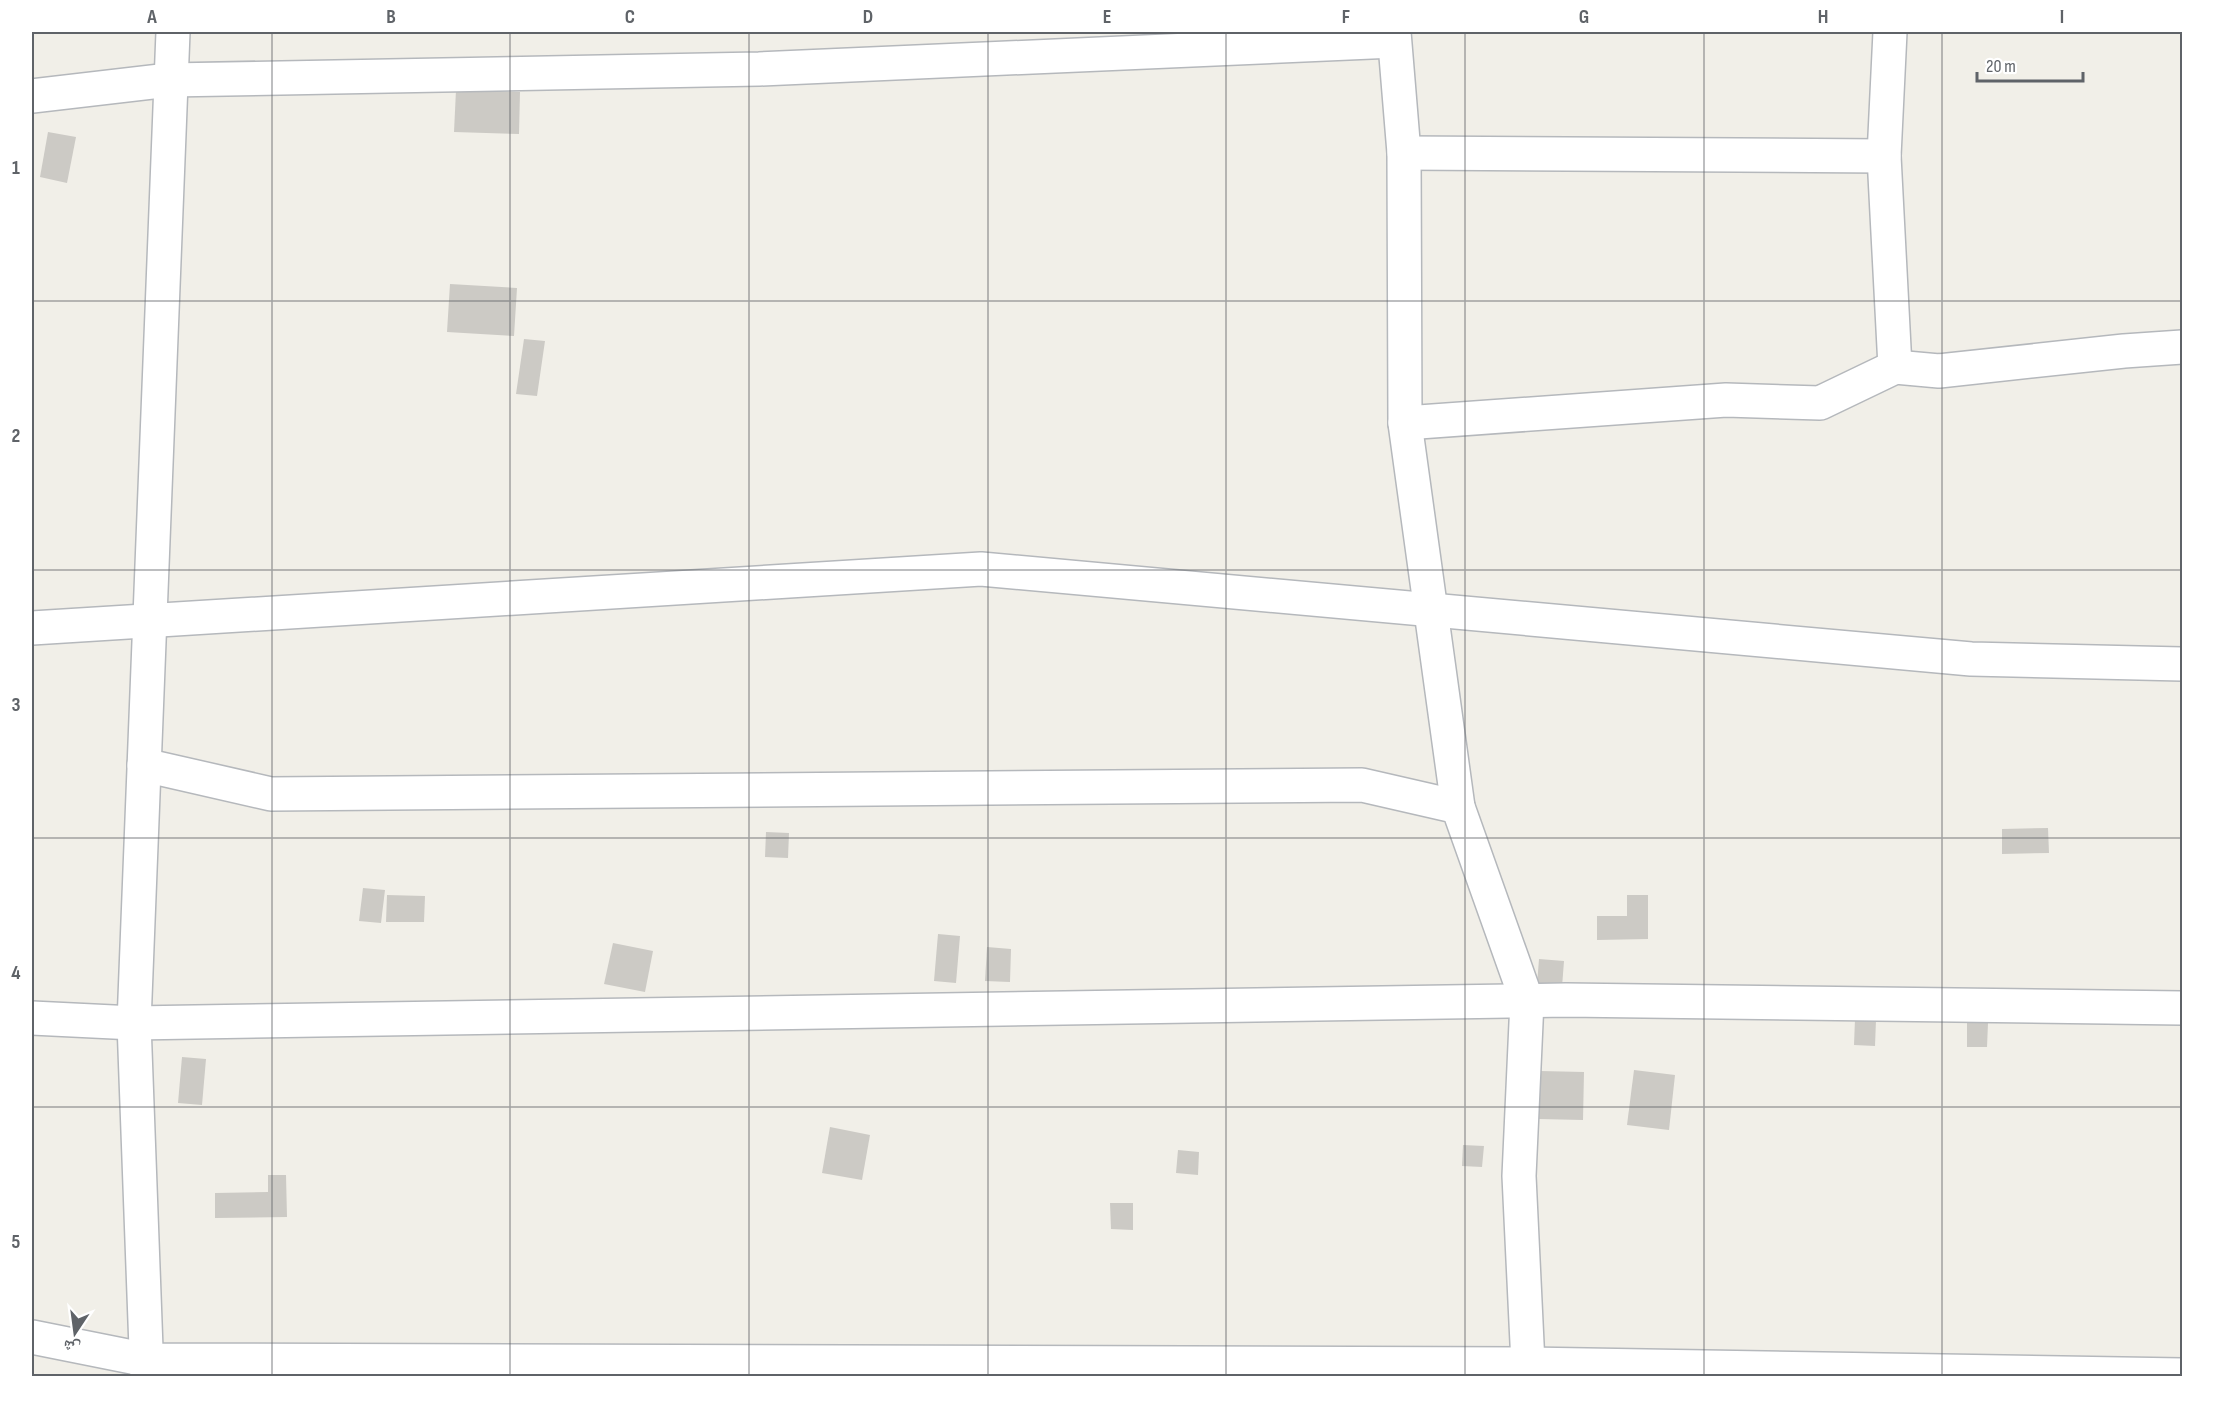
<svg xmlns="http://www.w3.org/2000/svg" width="2214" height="1408" font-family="'Sofia Sans Condensed','Noto Naskh Arabic',sans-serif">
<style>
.building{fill:#cccac5}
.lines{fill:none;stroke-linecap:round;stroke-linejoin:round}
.minor-casing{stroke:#b5b8bc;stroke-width:36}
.minor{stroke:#fff;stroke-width:33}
.grid{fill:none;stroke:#5f6368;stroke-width:1.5;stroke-opacity:0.55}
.neatline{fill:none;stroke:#5f6368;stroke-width:2}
.grid-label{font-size:20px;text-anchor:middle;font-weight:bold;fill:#5f6368}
</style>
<rect width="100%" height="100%" fill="#f1efe8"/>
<g class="building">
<path d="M456,90L520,92L519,134L454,132Z"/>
<path d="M48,132L76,137L67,183L40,177Z"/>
<path d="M450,284L517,288L514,336L447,332Z"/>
<path d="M524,339L545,341L537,396L516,394Z"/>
<path d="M2048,828L2049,853L2002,854V829Z"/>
<path d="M766,832L789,833L788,858L765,857Z"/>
<path d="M363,888L385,890L381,923L359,921Z"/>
<path d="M387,895L425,896L424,922H386Z"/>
<path d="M1627,895H1648V939L1597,940V916H1627Z"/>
<path d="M938,934L960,936L956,983L934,981Z"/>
<path d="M613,943L653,951L645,992L604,984Z"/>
<path d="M987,947L1011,949L1010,982L985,981Z"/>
<path d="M1539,959L1564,961L1562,987L1537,985Z"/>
<path d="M1855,1019L1876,1020L1875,1046L1854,1045Z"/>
<path d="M1967,1023H1988L1987,1047H1967Z"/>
<path d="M182,1057L206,1059L202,1105L178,1103Z"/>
<path d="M1634,1070L1675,1075L1669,1130L1627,1125Z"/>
<path d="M1540,1071L1584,1072L1583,1120L1539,1119Z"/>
<path d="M830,1127L870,1135L862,1180L822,1173Z"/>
<path d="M1463,1145L1484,1146L1482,1167L1462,1166Z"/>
<path d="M1178,1150L1199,1152L1198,1175L1176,1173Z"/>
<path d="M268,1175H286L287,1217L215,1218V1193L268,1192Z"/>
<path d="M1110,1203H1133V1230L1111,1229Z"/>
</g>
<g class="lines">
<g class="minor-casing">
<g id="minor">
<path d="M1394,32L1404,153L1405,423L1726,400L1820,403L1895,367L1939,371L2124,351L2182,347"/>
<path d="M1890,32L1884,156L1895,367"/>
<path d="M32,96L169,80L759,69L1394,41"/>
<path d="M1404,153L1884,156"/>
<path d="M1405,423L1458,807"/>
<path d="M32,628L981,569L1971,659L2182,664"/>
<path d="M144,765L271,794L1362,785L1458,807L1527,1001L1519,1176L1528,1364"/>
<path d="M32,1018L134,1023L1566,1000L2182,1008"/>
<path d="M32,1337L147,1360L1528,1364L2182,1375"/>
<path d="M147,1376L134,1023L173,32"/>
</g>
</g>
<use href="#minor" class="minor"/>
</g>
<path class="grid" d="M272,32V1376M510,32V1376M749,32V1376M988,32V1376M1226,32V1376M1465,32V1376M1704,32V1376M1942,32V1376M32,301H2182M32,570H2182M32,838H2182M32,1107H2182"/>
<rect width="2214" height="1408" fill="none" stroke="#ffffff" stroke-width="66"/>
<g transform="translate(75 1333) rotate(193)" stroke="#ffffff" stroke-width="4.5" paint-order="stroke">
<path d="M0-4.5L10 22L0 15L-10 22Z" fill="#5f6368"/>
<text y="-9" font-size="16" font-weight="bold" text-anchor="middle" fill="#5f6368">ش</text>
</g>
<path d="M1977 72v9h106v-9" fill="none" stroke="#5f6368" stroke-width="3"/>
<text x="1986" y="72" font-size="18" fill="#5f6368" stroke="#ffffff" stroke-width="4.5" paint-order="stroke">20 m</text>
<rect x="33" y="33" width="2148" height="1342" class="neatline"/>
<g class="grid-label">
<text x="152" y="23">A</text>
<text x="391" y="23">B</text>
<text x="630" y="23">C</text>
<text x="868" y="23">D</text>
<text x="1107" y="23">E</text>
<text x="1346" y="23">F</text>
<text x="1584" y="23">G</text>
<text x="1823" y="23">H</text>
<text x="2062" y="23">I</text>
<text x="16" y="174">1</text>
<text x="16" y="442">2</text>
<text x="16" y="711">3</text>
<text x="16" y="979">4</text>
<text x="16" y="1248">5</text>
</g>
</svg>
